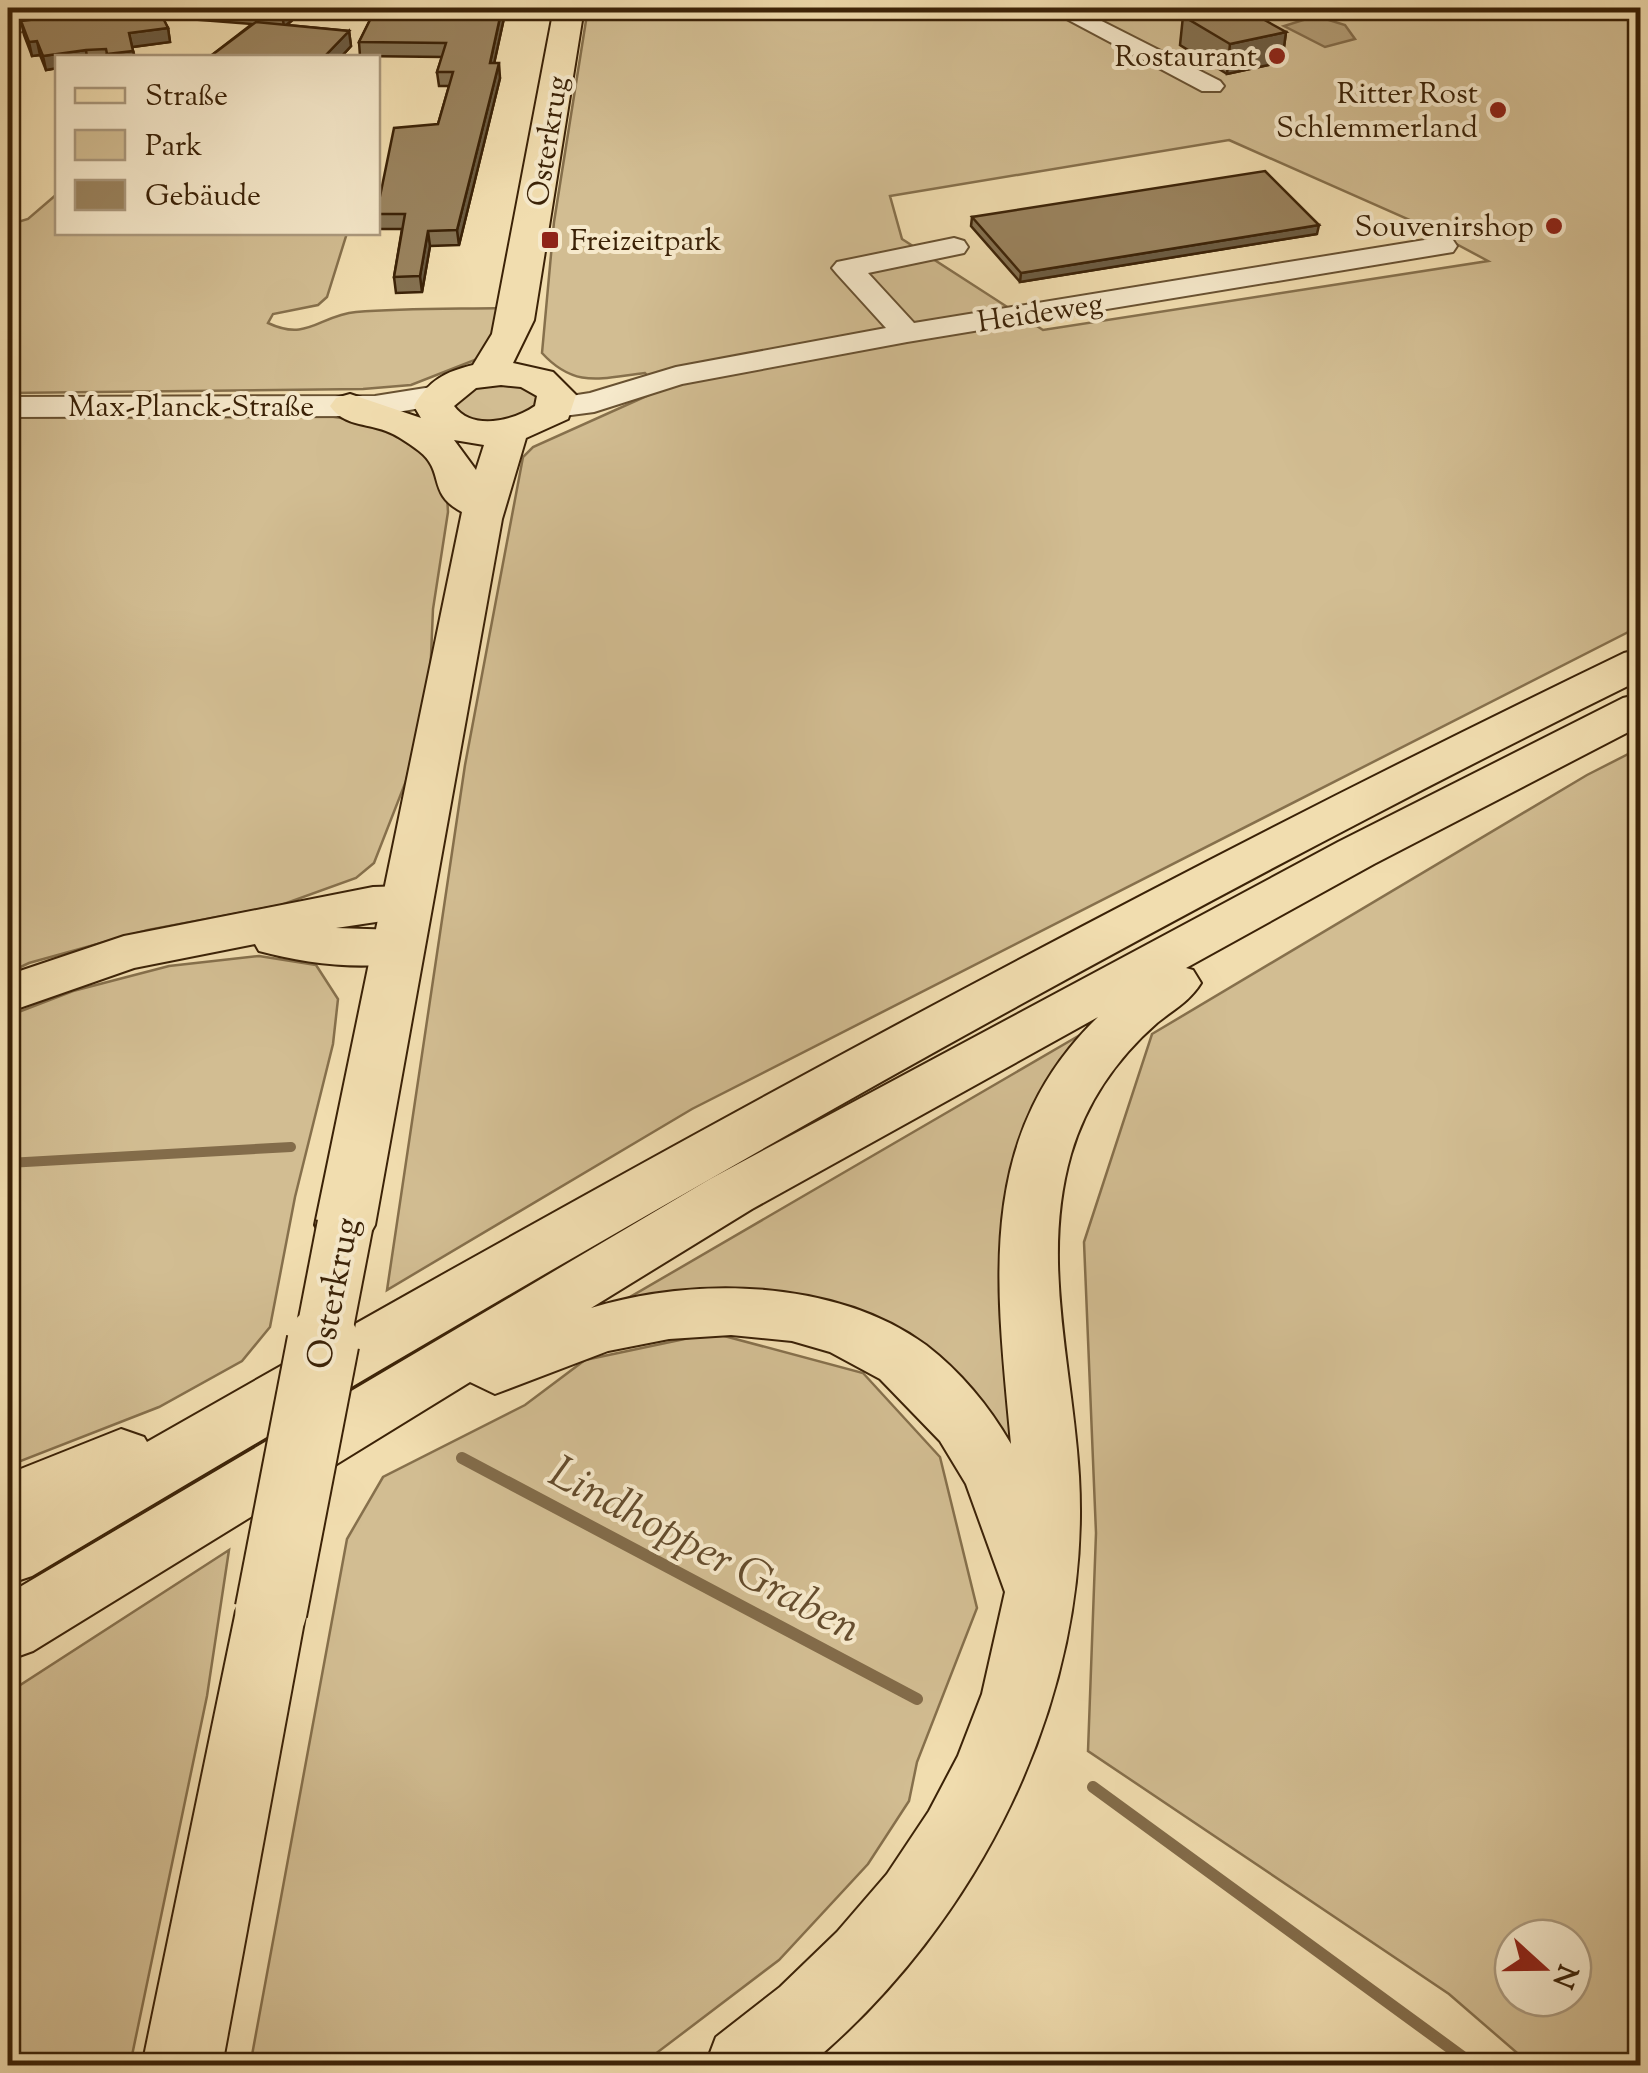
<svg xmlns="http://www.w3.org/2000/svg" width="1648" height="2073" font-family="'Sorts Mill Goudy',serif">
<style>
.green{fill:#d2bd92;stroke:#86704c;stroke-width:2.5;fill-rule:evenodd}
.water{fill:#b39d76;stroke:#836c4a;stroke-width:2.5}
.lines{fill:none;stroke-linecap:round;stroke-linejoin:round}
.stream-far1{stroke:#836c4a;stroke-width:10}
.stream{stroke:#836c4a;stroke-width:12}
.minor-casing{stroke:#685131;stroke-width:4}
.major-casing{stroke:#3b2207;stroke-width:4}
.highway-casing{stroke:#3b2207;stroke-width:4}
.minor{fill:#f6e9cb;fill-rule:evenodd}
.major{fill:#f1ddaf;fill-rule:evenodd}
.highway{fill:#f1ddaf;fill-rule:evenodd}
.major-bridge-far1-casing{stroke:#3b2207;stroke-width:59;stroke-linecap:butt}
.major-bridge-casing{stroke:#3b2207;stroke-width:75;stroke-linecap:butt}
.major-bridge-far1{stroke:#f1ddaf;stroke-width:55}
.major-bridge{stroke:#f1ddaf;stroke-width:71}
.wall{fill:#847151;stroke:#3b2207;stroke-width:2.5}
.shaded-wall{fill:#6c5c42;stroke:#3b2207;stroke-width:2.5}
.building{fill:#9a835e;stroke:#3b2207;stroke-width:2.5}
.poi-dot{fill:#8f2418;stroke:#f6e9cb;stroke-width:4}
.labels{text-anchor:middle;stroke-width:8;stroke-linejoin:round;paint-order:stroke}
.far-poi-label{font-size:30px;fill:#3b2207;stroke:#f6e9cb;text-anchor:end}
.far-street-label{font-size:30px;fill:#3b2207;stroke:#f6e9cb}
.street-label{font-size:35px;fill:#3b2207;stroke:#f6e9cb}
.near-water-label{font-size:45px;font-style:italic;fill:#654d2e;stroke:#f6e9cb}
</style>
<rect width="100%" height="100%" fill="#f1ddaf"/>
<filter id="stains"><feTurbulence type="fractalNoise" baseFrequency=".002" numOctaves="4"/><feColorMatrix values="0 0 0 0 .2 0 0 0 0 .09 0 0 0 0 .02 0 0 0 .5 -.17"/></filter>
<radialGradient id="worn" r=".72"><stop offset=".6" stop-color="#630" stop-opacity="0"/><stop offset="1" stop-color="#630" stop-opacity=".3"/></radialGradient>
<g class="green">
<path d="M588,8H1640V626L692,1109L387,1290L465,765L523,457L533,447L660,390L645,373C601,378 575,389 542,353L554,222ZM1229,140L1419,224L1488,261L1043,330L902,239L890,196Z"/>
<path d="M57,194L58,232L347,233L327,297L318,305L273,314L268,323C308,342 320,315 356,312C404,308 454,309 503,308L485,356L411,385L363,389L8,393V225L28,219Z"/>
<path d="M498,379L540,391L542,408L484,426L448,410L454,393Z"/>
<path d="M322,415L367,422L418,443L446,479L448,512L433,609L430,680L406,781L374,863L356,878L281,905L148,930L29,963L8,973V416Z"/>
<path d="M1640,748V2065H1531L1449,1994L1088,1751L1096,1533L1084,1242L1152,1034L1587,775ZM1513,1938H1573V1998H1513Z"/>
<path d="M259,956L316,965L338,999L333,1044L295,1197L270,1327L242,1361L159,1407L8,1466V1016L73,991L169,966Z"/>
<path d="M1092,1028L1042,1118L1032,1473L930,1362L618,1304Z"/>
<path d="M713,1333L863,1373L940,1457L977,1608L917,1762L909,1801L868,1864L779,1960L650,2058L631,2065L250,2066L347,1539L383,1477L525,1405L585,1360Z"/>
<path d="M229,1550L207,1696L130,2065H8V1693Z"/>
</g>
<path class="water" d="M1316,16L1345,25L1355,39L1325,47L1284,26Z"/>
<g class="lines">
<path class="stream-far1" d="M8,1163L291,1147"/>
<g class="stream">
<path d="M462,1458L917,1699"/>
<path d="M1093,1787L1475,2066"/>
</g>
<g class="minor-casing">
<g id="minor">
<path d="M95,8H159L147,15L8,33V19Z"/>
<path d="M1046,8H1076L1220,81L1224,86L1220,91H1202Z"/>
<path d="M1443,237L1453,240L1457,246L1453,252L907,342L682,384L594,412L556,417L545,414L540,407L545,400L590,393L676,367L886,328L837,274L832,268L837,262L954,238L964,241L968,247L964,253L868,273L914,323Z"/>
<path d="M438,386L449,389L454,396L449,403L375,416L8,417V397L375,396Z"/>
</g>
</g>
<g class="major-casing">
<g id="major">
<path d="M554,8H584L534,320L513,363L553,372L576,395L568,419L526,438L502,519L375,1225L366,1241L345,1247L324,1241L315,1225L462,512C426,493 446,472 419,451C410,444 397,435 386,431C365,423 344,426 330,406L336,398L350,394L421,418L414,406C429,380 445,372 473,365L492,334ZM501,385L521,387L537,396L535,406C513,421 472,431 454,406L476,388ZM454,440L484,445L476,470Z"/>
<path d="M271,1581L296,1590L306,1611L222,2066H142L236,1611L246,1590Z"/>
</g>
</g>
<g class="highway-casing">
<g id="highway">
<path d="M1640,649V680C1089,952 560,1262 32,1576L8,1584V1474L121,1429L144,1437L147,1442C632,1165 1120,896 1624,653Z"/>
<path d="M1640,694V726L1374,864L1186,968L1193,970L1201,983C1190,1001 1173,1010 1157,1023C1117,1058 1086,1103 1071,1154C1040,1261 1073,1369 1079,1476C1092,1700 978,1924 808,2066H705L716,2037L780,1987L837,1932L887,1874L929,1811L958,1756L982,1694L1005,1592L966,1484L940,1441L880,1379L830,1352L792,1341L731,1335L669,1339L608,1351L495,1394L470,1382L33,1651L8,1660V1594L710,1179L1338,842L1623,698ZM1098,1017C973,1138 997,1288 1011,1444C989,1406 961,1372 926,1345C836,1279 694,1276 591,1308L752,1209Z"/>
<path d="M405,886L423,891L431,903L423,915L336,928L398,930L417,935L424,947L417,959C369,972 307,964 259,951L255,944L134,968L8,1012V975L124,936L373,887Z"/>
</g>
</g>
<use href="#minor" class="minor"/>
<use href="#major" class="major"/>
<use href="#highway" class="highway"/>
<g class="major-bridge-far1-casing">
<path id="major-bridge-far1" d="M322,1344L345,1225"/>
</g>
<g class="major-bridge-casing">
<path id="major-bridge" d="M271,1611L323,1342"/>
</g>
<use href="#major-bridge-far1" class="major-bridge-far1"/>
<use href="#major-bridge" class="major-bridge"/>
</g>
<g class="wall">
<path d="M126,8H306L287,25L349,31L351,46L340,58H208L252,24L162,17L168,28L170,42L132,47L135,58H58V68L46,70L40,55L32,56L24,35L21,21Z"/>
<path d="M376,8H509L504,18L494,63L500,78L459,245L430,246L422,292L396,293L394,277L402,229H378V206L438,124L449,86H439L437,72L442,57L360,56L359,42Z"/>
<path d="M1183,16L1286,32L1282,62L1227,74L1180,45Z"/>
<path d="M972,217L1317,234L1020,282L971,226Z"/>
</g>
<g class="shaded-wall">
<path d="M8,8H69L8,15Z"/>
<path d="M289,8H306L284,27L282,13Z"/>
<path d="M502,8H509L504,18L491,78L490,63Z"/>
<path d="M10,22L14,36L8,40V24Z"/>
<path d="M168,28L170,42L132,47L129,33Z"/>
<path d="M349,31L351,46L340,58H323Z"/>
<path d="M1286,32L1282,62L1227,74L1230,44Z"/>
<path d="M37,41L40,55L32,56L29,42Z"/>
<path d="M86,50L87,58H58V68L46,70L43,56Z"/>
<path d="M133,51L135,58H108L107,54Z"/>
<path d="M499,63L500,78L459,245L457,230Z"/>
<path d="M1319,225L1317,234L1020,282L1021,273Z"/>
<path d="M428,231L430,246L422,292L420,276Z"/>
</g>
<g class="building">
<path d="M126,8H158L168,28L129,33L133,51L107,54L106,49L86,50L43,56L37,41L29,42L21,21Z"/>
<path d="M213,8H289L282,13Z"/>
<path d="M376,8H502L490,63H499L457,230L428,231L420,276L394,277L405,214H378V206L394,128L438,124L453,72H437L446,43L359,42Z"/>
<path d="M1226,8H1243L1286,32L1230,44L1183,16Z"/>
<path d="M256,22L349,31L323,58H208Z"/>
<path d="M1265,171L1319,225L1021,273L972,217Z"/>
</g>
<g class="poi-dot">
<circle cx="1277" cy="56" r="10"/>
<circle cx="1498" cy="110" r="10"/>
<circle cx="1554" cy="226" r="10"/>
<rect x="540" y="230" width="20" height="20" rx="5"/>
</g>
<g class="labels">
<g class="far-poi-label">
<text x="1257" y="66">Rostaurant</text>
<text x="1478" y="103">Ritter Rost<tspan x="1478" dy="34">Schlemmerland</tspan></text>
<text x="1534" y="236">Souvenirshop</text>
<text x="570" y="250" text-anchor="start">Freizeitpark</text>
</g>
<g class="far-street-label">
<text transform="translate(547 141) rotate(-81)" y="10">Osterkrug</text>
<text transform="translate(1040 312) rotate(-9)" y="10">Heideweg</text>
<text x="191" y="416">Max-Planck-Straße</text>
</g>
<g class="street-label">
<text transform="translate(332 1293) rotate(-79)" y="12">Osterkrug</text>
</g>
<g class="near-water-label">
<text transform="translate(706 1548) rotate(28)" y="16">Lindhopper Graben</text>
</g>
</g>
<rect width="1648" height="2073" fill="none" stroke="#f1ddaf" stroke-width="40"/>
<rect x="10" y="10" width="1628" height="2053" fill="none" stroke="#3b2207" stroke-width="5"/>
<rect x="20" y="20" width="1608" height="2033" fill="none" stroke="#3b2207" stroke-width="2.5"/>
<rect x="55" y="55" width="325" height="180" fill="#f6e9cb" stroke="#ab997d" stroke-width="2.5"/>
<rect x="75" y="88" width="50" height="15" fill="#f1ddaf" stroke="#ab997d" stroke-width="2.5"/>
<text x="145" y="105" font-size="30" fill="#3b2207">Straße</text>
<rect x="75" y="130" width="50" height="30" fill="#d2bd92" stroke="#ab997d" stroke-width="2.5"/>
<text x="145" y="155" font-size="30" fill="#3b2207">Park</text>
<rect x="75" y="180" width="50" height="30" fill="#9a835e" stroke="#ab997d" stroke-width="2.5"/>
<text x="145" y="205" font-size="30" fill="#3b2207">Gebäude</text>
<g transform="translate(1543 1968) rotate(111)"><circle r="48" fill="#f6e9cb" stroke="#ab997d" stroke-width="2.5"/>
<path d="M0-8L18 38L0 25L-18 38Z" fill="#8f2418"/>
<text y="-15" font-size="28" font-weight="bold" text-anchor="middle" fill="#3b2207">N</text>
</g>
<rect width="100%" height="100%" filter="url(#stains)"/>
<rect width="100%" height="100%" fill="url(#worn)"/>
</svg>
